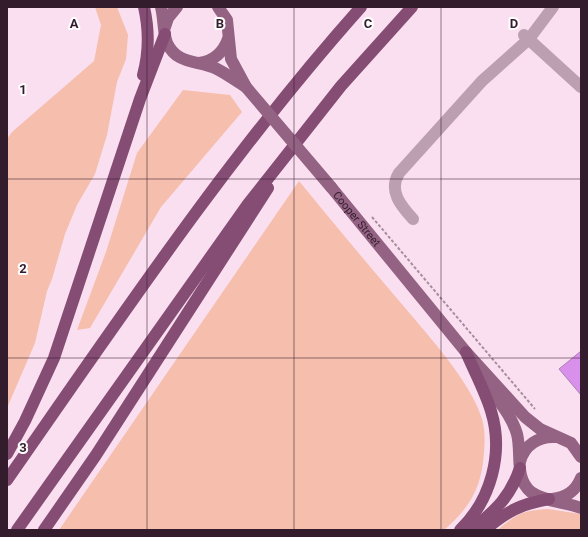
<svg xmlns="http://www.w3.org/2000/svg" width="588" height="537" font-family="Roboto,sans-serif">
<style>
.green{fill:#f6beac}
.building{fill:#d990eb;stroke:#ab80b5}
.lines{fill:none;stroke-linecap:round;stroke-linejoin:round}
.path{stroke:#a68d9d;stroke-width:2;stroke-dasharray:3 2;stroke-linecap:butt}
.minor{stroke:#bca0b2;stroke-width:12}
.major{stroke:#946384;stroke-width:12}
.highway{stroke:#854d74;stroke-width:12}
.major-bridge{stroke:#946384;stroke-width:12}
.grid{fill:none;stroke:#331c2c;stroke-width:1;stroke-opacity:0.55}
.labels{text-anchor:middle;stroke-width:4;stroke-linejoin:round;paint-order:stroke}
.street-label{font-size:11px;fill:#331c2c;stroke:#fff}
.grid-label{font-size:13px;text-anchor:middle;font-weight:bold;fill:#331c2c;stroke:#fff;stroke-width:4;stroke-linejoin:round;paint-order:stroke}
</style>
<rect width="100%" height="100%" fill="#fadff0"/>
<g class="green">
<path d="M95,7H117L128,35L126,59L117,82L107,135L95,174L77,205L65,234L52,279L47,291L35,343L7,408V139L12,132L94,61L101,25Z"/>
<path d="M183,90L230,95L242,112L161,207L90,328L77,330L106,252L137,153Z"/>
<path d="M299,181C334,224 370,267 406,309C431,339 470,381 482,419C485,429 485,441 484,452C482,486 471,507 444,530H59Z"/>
<path d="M548,509L581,514V530H497C519,513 521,511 548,509Z"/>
</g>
<path class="building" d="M581,351V395L559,369Z"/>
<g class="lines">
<path class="path" d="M372,217L535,409"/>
<g class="minor">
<path d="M524,35L581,87"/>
<path d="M413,219C401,206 388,191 399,173L482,81L529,39L553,7"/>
</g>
<g class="major">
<path d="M161,7C164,19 163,33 167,43C177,65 198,60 217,69C227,74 236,81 246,87"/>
<path d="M218,7L227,20L231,59L245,85"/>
<path d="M165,27L168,18L177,7"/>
<path d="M199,63C214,61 223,53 228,39"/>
<path id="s1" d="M331,187L466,352L525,417L540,429L571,443L581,457"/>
<path d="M482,376C493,395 511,413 517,434C522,453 514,478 531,492C545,502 566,502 581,508"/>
<path d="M520,462C524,445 539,436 555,437"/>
<path d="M552,499C565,498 576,491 581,478"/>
</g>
<g class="highway">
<path d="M143,75C149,53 149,29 144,7"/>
<path d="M7,454L25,421L54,358L140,99L165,34"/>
<path d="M7,480C120,318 230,154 361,7"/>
<path d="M17,530L248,204L341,86L412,7"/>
<path d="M44,530L96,455L268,188"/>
<path d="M460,530C491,500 504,453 491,411C485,391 474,371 466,352"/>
<path d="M472,530C495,510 510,498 520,468"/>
<path d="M485,530C507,511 521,504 549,499"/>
</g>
<path class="major-bridge" d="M246,87L331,187"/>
</g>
<path class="grid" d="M147,7V530M294,7V530M441,7V530M7,179H581M7,358H581"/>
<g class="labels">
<g class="street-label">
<text dy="4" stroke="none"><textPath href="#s1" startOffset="41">Cooper Street</textPath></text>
</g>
</g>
<g class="grid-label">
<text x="74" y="28">A</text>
<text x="220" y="28">B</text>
<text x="368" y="28">C</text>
<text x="514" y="28">D</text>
<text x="23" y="94">1</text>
<text x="23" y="273">2</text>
<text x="23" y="452">3</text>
</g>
<rect width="588" height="537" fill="none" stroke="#331c2c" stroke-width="16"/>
</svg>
